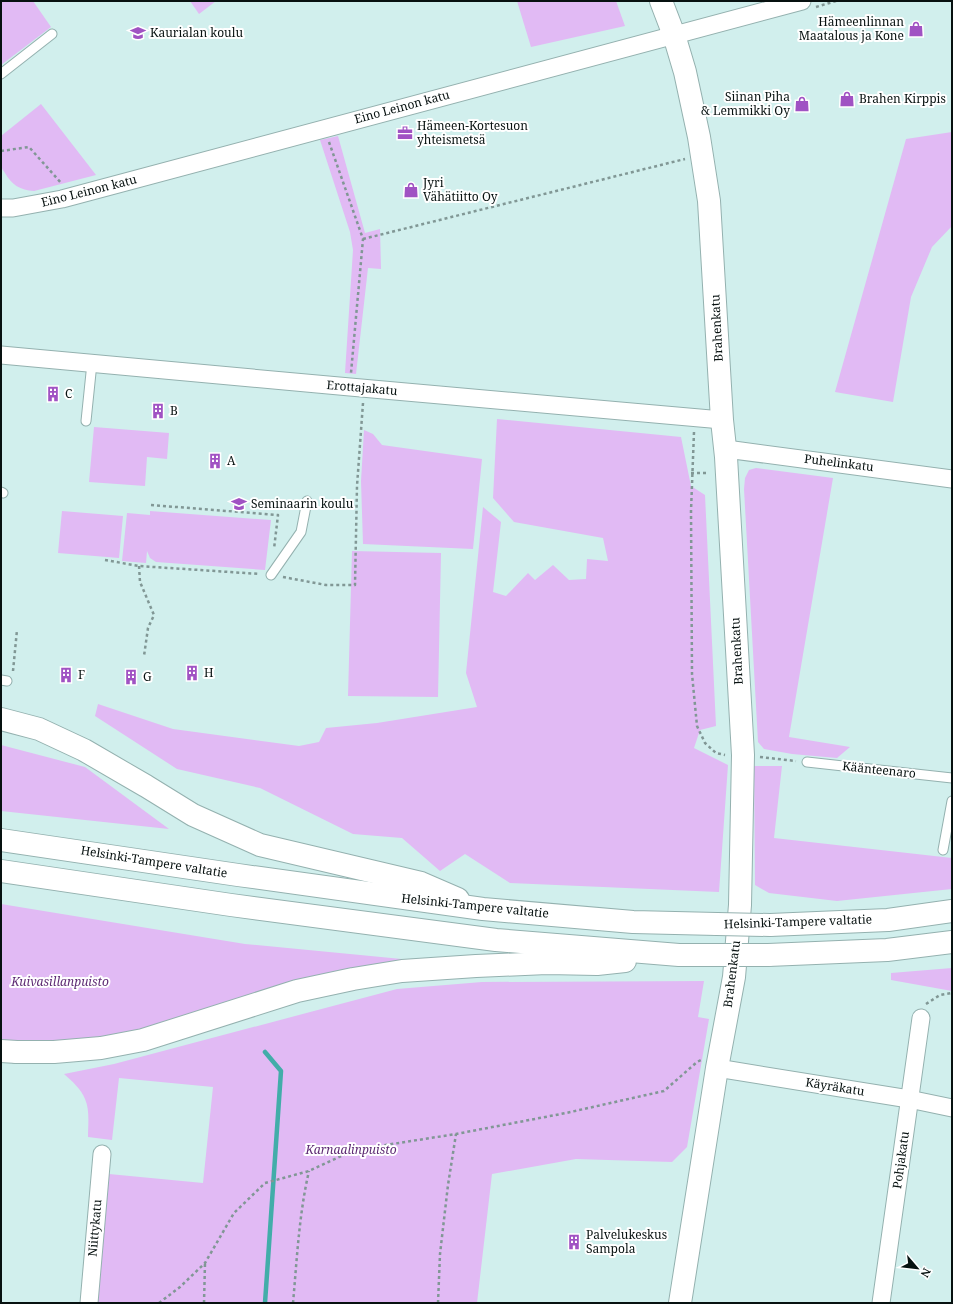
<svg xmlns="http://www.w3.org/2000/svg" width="953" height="1304" font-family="'Noto Serif',serif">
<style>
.green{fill:#e1baf4}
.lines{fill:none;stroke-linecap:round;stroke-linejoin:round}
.stream{stroke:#42ada9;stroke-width:4.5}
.service-casing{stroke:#94b1af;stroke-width:11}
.minor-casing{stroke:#94b1af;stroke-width:19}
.secondary-casing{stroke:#94b1af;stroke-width:24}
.primary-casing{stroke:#94b1af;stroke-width:24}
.motorway-casing{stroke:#94b1af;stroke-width:24}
.path{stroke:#819795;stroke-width:2.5;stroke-dasharray:3 3;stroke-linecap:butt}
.service{stroke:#fff;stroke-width:9}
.minor{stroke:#fff;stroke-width:17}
.secondary{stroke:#fff;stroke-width:22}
.primary{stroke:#fff;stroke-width:22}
.motorway{stroke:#fff;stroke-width:22}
.motorway-bridge-casing{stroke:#94b1af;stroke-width:24;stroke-linecap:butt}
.motorway-bridge{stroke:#fff;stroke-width:22}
.labels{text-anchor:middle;stroke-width:4;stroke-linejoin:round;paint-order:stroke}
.poi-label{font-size:12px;fill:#071110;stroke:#fff;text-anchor:start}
.street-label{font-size:12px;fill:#071110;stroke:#fff}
.park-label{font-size:12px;font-style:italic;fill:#5d2a73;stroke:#fff}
</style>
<rect width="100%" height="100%" fill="#d1efed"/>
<g class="green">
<path d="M1,1H33L51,27L1,65Z"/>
<path d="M190,1H216L199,14Z"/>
<path d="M517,1H616L625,26L531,47Z"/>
<path d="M41,104L96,175L34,191C20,190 12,185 5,173C4,171 1,168 1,165C0,156 1,145 1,136Z"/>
<path d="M952,132V226L932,247L911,297L893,402L835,392L906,139Z"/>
<path d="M338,136L365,233L380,229L381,269L368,268L356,374L345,373L353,250L350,232L320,140Z"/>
<path d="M497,419L681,437L691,486L705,495L716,726L700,730L694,748L728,765L719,892L510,883L465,854L440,871L402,838L353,834L260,788L177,769L95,716L98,704L173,729L299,746L319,742L326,728L377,723L477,707L466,673L483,507L501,522L493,592L506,596L528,573L535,580L553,565L569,580L586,579L587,559L608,561L603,538L514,522L493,498Z"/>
<path d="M94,427L169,433L167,459L147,457L145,486L89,482Z"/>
<path d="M364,430L373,434L382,445L482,459L473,549L363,544L361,481Z"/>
<path d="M756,468L833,478L789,737L850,747L837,758L792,754L764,749L758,742L744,489L745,478L749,470Z"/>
<path d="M62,511L123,516L119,558L58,553Z"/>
<path d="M150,511L271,520L265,570L156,562L150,558L147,551L146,563L122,561L127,513L150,515Z"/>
<path d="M352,551L441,553L438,697L348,696Z"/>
<path d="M1,745L85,767L169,829L1,811Z"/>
<path d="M754,766H782L774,838L952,858V889L837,901L769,893L755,885Z"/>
<path d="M1,904L245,944L412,960L144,1030C96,1039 49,1044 1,1043Z"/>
<path d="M952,968V991L891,980V973Z"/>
<path d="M704,981L698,1017L709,1019L687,1147L672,1162L576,1159L492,1174L477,1303H97L109,1174L203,1183L213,1087L119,1078L112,1140L88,1137C88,1125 90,1110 85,1099C81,1089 72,1081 64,1074L114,1064L397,989L482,982Z"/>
</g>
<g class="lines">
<path class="stream" d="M265,1303L281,1071L265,1052"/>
<g class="service-casing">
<g id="service">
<path d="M1,74L52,34"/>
<path d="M86,421L92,363"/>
<path d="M1,492L3,493"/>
<path d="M271,575L301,532L307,501"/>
<path d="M1,680L7,681"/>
<path d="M807,762L952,778"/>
<path d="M943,850L952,801"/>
</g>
</g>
<g class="minor-casing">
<g id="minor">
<path d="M1,208H13L62,199L802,1"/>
<path d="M1,355L350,387L722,420"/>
<path d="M726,449L952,479"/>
<path d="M717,1068L909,1099L952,1108"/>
<path d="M89,1303L102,1154"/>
<path d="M881,1303L921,1018"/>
</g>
</g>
<g class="secondary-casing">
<path id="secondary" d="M661,1L674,35L685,72L699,137L709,201L722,420L726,457L743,755L740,905L734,977L717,1068L680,1303"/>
</g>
<g class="primary-casing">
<path id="primary" d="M1,1051L17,1052"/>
</g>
<g class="motorway-casing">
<g id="motorway">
<path d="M1,719L39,729L84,750L146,786L193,815L260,845L421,883L458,899"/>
<path d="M1,840L238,875L483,909L633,922L717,924"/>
<path d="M1,871L231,905L496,940L679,955H711"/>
<path d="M770,925L888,920L952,911"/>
<path d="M768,955L887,950L952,942"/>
<path d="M17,1052H54L101,1048L143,1040L297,991L353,979L402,971L476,966L547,963L597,964L625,961"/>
</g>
</g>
<g class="path">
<path d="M816,7L836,1"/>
<path d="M329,142L363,239L351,373"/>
<path d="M1,151L29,147L62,184"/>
<path d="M363,239L685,159"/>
<path d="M694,432L691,511L692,674L697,726L705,743L716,753L725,755"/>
<path d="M691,473H709"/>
<path d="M151,505L278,515L274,549"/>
<path d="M105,560L139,566L260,574"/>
<path d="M139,566L140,582L154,615L148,628L144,656"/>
<path d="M283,577L326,585H355L357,486L363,403"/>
<path d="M13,671L17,630"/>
<path d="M760,757L796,761"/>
<path d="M926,1004L940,995L952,993"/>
<path d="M159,1303L180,1287L205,1263L234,1213L265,1183L309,1171L354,1150L456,1134L566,1113L664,1091L697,1062L701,1060"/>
<path d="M204,1303L205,1263"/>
<path d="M293,1303C297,1259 299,1214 309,1171"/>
<path d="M438,1303L440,1254L448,1185L456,1134"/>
</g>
<use href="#service" class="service"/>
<use href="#minor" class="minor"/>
<use href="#secondary" class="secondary"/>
<use href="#primary" class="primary"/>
<use href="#motorway" class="motorway"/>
<g class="motorway-bridge-casing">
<g id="motorway-bridge">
<path d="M717,924L770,925"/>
<path d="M711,955H768"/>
</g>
</g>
<use href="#motorway-bridge" class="motorway-bridge"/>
</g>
<defs>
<g id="shop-bare" transform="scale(1.2)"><path d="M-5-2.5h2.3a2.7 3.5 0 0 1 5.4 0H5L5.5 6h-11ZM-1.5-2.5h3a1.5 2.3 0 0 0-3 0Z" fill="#a052c3" stroke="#fff" stroke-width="2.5" paint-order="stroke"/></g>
<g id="school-bare" transform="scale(1.2)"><path d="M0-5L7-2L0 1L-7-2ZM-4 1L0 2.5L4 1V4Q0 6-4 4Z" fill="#a052c3" stroke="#fff" stroke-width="2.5" paint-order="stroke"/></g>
<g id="office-bare" transform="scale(1.2)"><path d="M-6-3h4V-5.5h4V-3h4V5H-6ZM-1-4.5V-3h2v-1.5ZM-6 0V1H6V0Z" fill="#a052c3" stroke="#fff" stroke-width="2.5" paint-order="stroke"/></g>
<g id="building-bare" transform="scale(1.2)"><path d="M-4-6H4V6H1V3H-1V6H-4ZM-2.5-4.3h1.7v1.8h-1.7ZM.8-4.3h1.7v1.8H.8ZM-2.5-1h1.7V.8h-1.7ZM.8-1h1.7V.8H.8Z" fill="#a052c3" stroke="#fff" stroke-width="2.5" paint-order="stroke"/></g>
</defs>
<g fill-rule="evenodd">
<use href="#shop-bare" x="916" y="29"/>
<use href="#school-bare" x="138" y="33"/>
<use href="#shop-bare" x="847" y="99"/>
<use href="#shop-bare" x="802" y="104"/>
<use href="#office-bare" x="405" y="133"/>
<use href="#shop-bare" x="411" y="190"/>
<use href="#building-bare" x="53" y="394"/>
<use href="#building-bare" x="158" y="411"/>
<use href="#building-bare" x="215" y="461"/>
<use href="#school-bare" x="239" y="504"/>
<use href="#building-bare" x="192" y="673"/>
<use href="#building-bare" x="66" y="675"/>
<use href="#building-bare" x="131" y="677"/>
<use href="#building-bare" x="574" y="1242"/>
</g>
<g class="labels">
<g class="poi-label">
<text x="904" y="26" text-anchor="end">Hämeenlinnan<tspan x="904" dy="14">Maatalous ja Kone</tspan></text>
<text x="150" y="37">Kaurialan koulu</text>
<text x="790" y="101" text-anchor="end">Siinan Piha<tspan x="790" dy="14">&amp; Lemmikki Oy</tspan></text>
<text x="859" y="103">Brahen Kirppis</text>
<text x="417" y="130">Hämeen-Kortesuon<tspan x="417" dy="14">yhteismetsä</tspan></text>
<text x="423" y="187">Jyri<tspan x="423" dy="14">Vähätiitto Oy</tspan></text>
<text x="65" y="398">C</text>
<text x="170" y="415">B</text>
<text x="227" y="465">A</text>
<text x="251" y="508">Seminaarin koulu</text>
<text x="204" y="677">H</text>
<text x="78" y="679">F</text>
<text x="143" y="681">G</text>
<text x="586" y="1239">Palvelukeskus<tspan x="586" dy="14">Sampola</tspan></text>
</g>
<g class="street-label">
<text transform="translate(402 107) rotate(-15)" y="4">Eino Leinon katu</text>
<text transform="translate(89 191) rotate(-14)" y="4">Eino Leinon katu</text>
<text transform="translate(717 328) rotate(-93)" y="4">Brahenkatu</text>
<text transform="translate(362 388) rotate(5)" y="4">Erottajakatu</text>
<text transform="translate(839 463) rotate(7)" y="4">Puhelinkatu</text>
<text transform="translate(737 651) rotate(-93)" y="4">Brahenkatu</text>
<text transform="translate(879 770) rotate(6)" y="4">Käänteenaro</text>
<text transform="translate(154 862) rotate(9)" y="4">Helsinki-Tampere valtatie</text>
<text transform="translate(475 906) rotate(6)" y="4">Helsinki-Tampere valtatie</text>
<text transform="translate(798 922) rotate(-2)" y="4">Helsinki-Tampere valtatie</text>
<text transform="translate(732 974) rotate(-83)" y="4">Brahenkatu</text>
<text transform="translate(835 1087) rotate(9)" y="4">Käyräkatu</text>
<text transform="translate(901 1160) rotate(-82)" y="4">Pohjakatu</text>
<text transform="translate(95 1228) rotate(-85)" y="4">Niittykatu</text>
</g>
<g class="park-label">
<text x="60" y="986">Kuivasillanpuisto</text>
<text x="351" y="1154">Karnaalinpuisto</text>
</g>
</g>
<rect width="953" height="1304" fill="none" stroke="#071110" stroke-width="4"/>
<g transform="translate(917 1268) rotate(118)" stroke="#ffffff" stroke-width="3" paint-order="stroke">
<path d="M0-3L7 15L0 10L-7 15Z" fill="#071110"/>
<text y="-6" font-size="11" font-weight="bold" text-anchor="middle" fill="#071110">N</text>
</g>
</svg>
